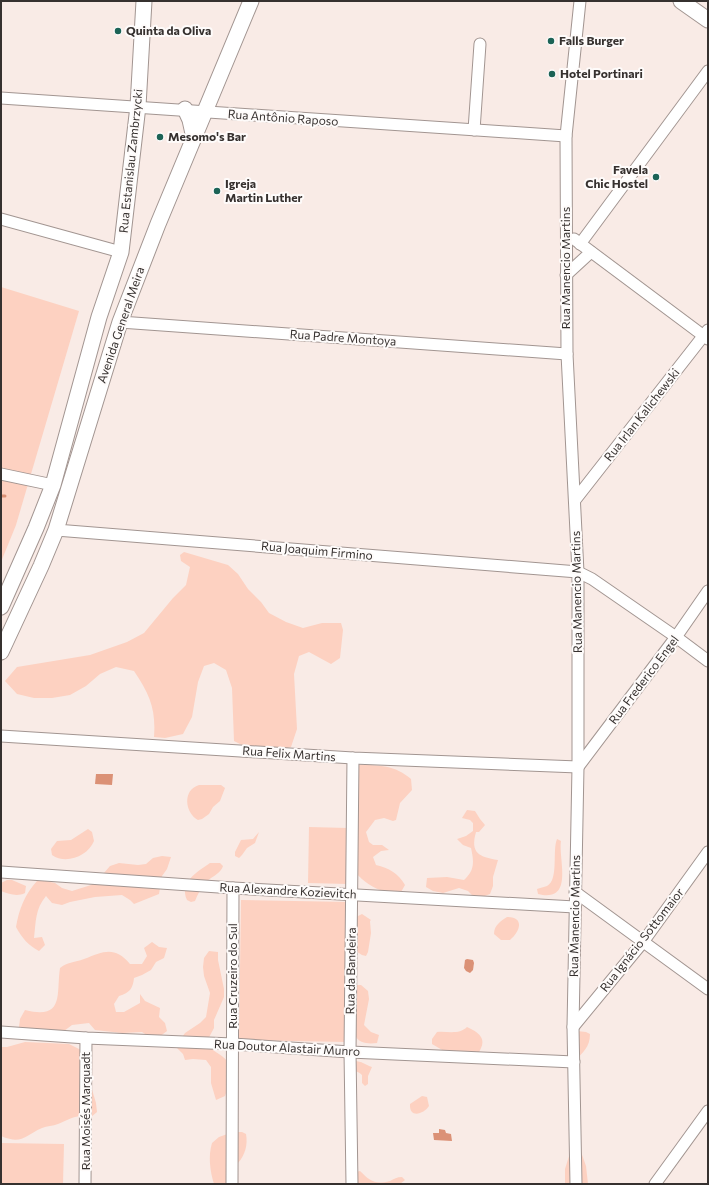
<svg xmlns="http://www.w3.org/2000/svg" width="709" height="1185" font-family="Commissioner,sans-serif">
<style>
.green{fill:#fdd1c1}
.water{fill:#db9176}
.lines{fill:none;stroke-linecap:round;stroke-linejoin:round}
.stream{stroke:#db9176;stroke-width:3}
.minor-casing{stroke:#a29591;stroke-width:13}
.major-casing{stroke:#a29591;stroke-width:17}
.minor{stroke:#fff;stroke-width:11}
.major{stroke:#fff;stroke-width:15}
.poi-dot{fill:#1c6356;stroke:#fefbfa;stroke-width:1.5}
.labels{text-anchor:middle;stroke-width:4;stroke-linejoin:round;paint-order:stroke}
.poi-label{font-size:12px;font-weight:bold;fill:#36312f;stroke:#fefbfa;text-anchor:start}
.street-label{font-size:12px;fill:#36312f;stroke:#fefbfa}
</style>
<rect width="100%" height="100%" fill="#f9ebe6"/>
<g class="green">
<path d="M1,287L79,311L16,525L1,562Z"/>
<path d="M184,552L228,565L238,574L248,589L261,602L269,613L286,622L303,628L322,623H341L343,630L340,658L331,664L309,652L299,656L294,674L297,729L291,747L284,749L246,747L234,741L232,688L226,670L214,663L204,666L198,682L192,717L183,734L165,738L154,737C156,709 150,695 134,671L116,667L100,674L86,686L70,695L52,698H34L17,694L5,681L17,667L90,655L127,642L144,633L173,598L186,585L190,567L181,561L180,555Z"/>
<path d="M358,765C379,765 395,765 411,779L412,790L400,803L396,820L393,821L384,818L375,820L366,832L369,842L373,845H382L389,850L381,851L373,857L376,865C389,868 398,873 405,885L401,892C396,892 390,892 384,891C374,889 363,881 356,873L354,839L358,831V823L356,806L354,774Z"/>
<path d="M199,785H221L225,788L220,801L213,807L209,814L202,819L198,820C185,813 182,790 199,785Z"/>
<path d="M467,810L475,811L480,819L485,825L479,832H476C470,853 479,857 498,860L493,877V886L490,894L482,897H474L468,891L459,888L443,893L433,891L426,887L427,878L447,877L464,880C475,870 474,862 471,848L463,845L457,839L466,836L473,831V823L470,820L462,818Z"/>
<path d="M309,827L348,828L347,884L308,883Z"/>
<path d="M88,829L92,832L94,841C88,856 66,865 52,855L51,849L57,841L71,840Z"/>
<path d="M259,832L255,843L247,848L242,855L239,858L235,856V852L241,840L253,839Z"/>
<path d="M557,839L561,841C558,859 575,903 538,894L537,889C540,888 544,887 547,886C559,880 552,851 557,839Z"/>
<path d="M162,856L171,857L167,869L162,876L159,894L134,904L130,900L122,895L95,897L70,902L62,905L52,903L46,896C35,909 36,922 34,938L42,937L45,945L39,951C28,945 22,938 16,927C19,909 25,894 37,881H46L55,883L62,888L72,891L91,885L98,880L110,866L119,863L138,865L146,864L153,858Z"/>
<path d="M210,863H220L223,866C221,873 213,876 207,881C201,887 198,894 195,901L191,902L187,900C179,882 197,872 210,863Z"/>
<path d="M7,880H12L26,886L25,893C17,897 9,894 1,891V883Z"/>
<path d="M241,900L349,902L347,1042L239,1040Z"/>
<path d="M362,914L371,920L370,921L371,933L368,952L366,956L362,955L354,950L352,922L358,916Z"/>
<path d="M507,917C526,917 519,933 510,940H501L494,934C494,925 501,921 507,917Z"/>
<path d="M152,942L159,947L167,948L164,958L156,962L151,970L142,975L134,978C133,988 130,993 119,996L114,1004L116,1012H124L140,1003V994L145,1001L160,1008L159,1017L165,1023L167,1031L159,1037H150L142,1032L122,1033L95,1030L89,1023L72,1025L64,1031H27L19,1027L20,1019L25,1010C65,1020 56,994 60,968C69,961 74,963 84,959C103,952 114,945 130,964H142L147,956L144,948Z"/>
<path d="M209,951L218,952V960L224,989V997L214,1020V1028L206,1043C213,1053 220,1052 228,1062V1087L225,1096L216,1100L211,1083V1067L206,1060L193,1059L185,1060L183,1054L177,1048L180,1040L185,1033L200,1023L206,1017L210,993L204,976L203,967L204,958Z"/>
<path d="M353,985H361L368,991L369,999L364,1025L371,1032L379,1035L377,1043C369,1044 359,1044 355,1035C353,1030 353,993 353,985Z"/>
<path d="M467,1027C478,1032 488,1038 479,1052L475,1053L444,1051L432,1044V1039L437,1032C448,1031 459,1035 467,1027Z"/>
<path d="M577,1031L586,1032L590,1034C590,1047 583,1052 575,1061L567,1059C567,1048 572,1040 577,1031Z"/>
<path d="M25,1042L69,1044L85,1052L88,1076L96,1103L97,1112L91,1117C75,1114 71,1119 58,1124C53,1126 47,1126 42,1128C24,1136 22,1145 1,1136V1047H7Z"/>
<path d="M355,1061C361,1061 366,1065 372,1067L368,1076V1084L365,1086L362,1083V1075C357,1069 349,1072 344,1067L347,1064Z"/>
<path d="M422,1096L427,1097L429,1106C424,1114 409,1119 410,1104Z"/>
<path d="M233,1132H242L246,1134C248,1145 245,1155 238,1163L236,1164L234,1184H214C210,1171 208,1156 212,1143L219,1137Z"/>
<path d="M1,1143L64,1144L63,1184H1Z"/>
<path d="M580,1149L586,1166L588,1184H565V1169L570,1153Z"/>
<path d="M360,1171C370,1181 375,1185 390,1181C394,1179 397,1177 402,1177L405,1180L400,1184H356V1172Z"/>
</g>
<g class="water">
<path d="M96,774H113L112,785L95,784Z"/>
<path d="M467,959L473,960L474,963L473,970L470,973L466,971L464,968L465,960Z"/>
<path d="M439,1129L445,1130L446,1133L451,1134L452,1141L434,1140L433,1133H439Z"/>
</g>
<g class="lines">
<path class="stream" d="M1,496H5"/>
<g class="minor-casing">
<g id="minor">
<path d="M1,98L566,136"/>
<path d="M474,130L480,44"/>
<path d="M1,219L121,252"/>
<path d="M574,239L708,339"/>
<path d="M580,244L708,71"/>
<path d="M566,275L591,252"/>
<path d="M120,322L567,354"/>
<path d="M1,474L53,485"/>
<path d="M575,500L708,330"/>
<path d="M56,530L578,572L592,579L676,637L708,661"/>
<path d="M1,736L353,758L578,767L676,637L708,591"/>
<path d="M1,872L233,888L575,907"/>
<path d="M575,892L708,989"/>
<path d="M573,1027L643,942L708,852"/>
<path d="M1,1032L86,1038L233,1044L350,1052L574,1062"/>
<path d="M85,1184L86,1038"/>
<path d="M232,1184L233,888"/>
<path d="M352,1184L350,1052L353,758"/>
<path d="M576,1184L573,1027L578,767V572L567,354L566,136L580,1"/>
<path d="M655,1184L708,1111"/>
</g>
</g>
<g class="major-casing">
<g id="major">
<path d="M681,1L708,20"/>
<path d="M185,109L190,120L194,138"/>
<path d="M1,607L36,528L53,485L99,317L121,252L138,106L144,1"/>
<path d="M1,652L41,566L56,530L120,322L158,224L251,1"/>
</g>
</g>
<use href="#minor" class="minor"/>
<use href="#major" class="major"/>
</g>
<g class="poi-dot">
<circle cx="118" cy="31" r="4"/>
<circle cx="551" cy="41" r="4"/>
<circle cx="552" cy="74" r="4"/>
<circle cx="160" cy="137" r="4"/>
<circle cx="656" cy="177" r="4"/>
<circle cx="217" cy="191" r="4"/>
</g>
<g class="labels">
<g class="poi-label">
<text x="126" y="35">Quinta da Oliva</text>
<text x="559" y="45">Falls Burger</text>
<text x="560" y="78">Hotel Portinari</text>
<text x="168" y="141">Mesomo's Bar</text>
<text x="648" y="174" text-anchor="end">Favela<tspan x="648" dy="14">Chic Hostel</tspan></text>
<text x="225" y="188">Igreja<tspan x="225" dy="14">Martin Luther</tspan></text>
</g>
<g class="street-label">
<text transform="translate(283 118) rotate(4)" y="4">Rua Antônio Raposo</text>
<text transform="translate(131 161) rotate(-84)" y="4">Rua Estanislau Zambrzycki</text>
<text transform="translate(566 268) rotate(-90)" y="4">Rua Manencio Martins</text>
<text transform="translate(121 325) rotate(-71)" y="4">Avenida General Meira</text>
<text transform="translate(343 338) rotate(4)" y="4">Rua Padre Montoya</text>
<text transform="translate(642 415) rotate(-52)" y="4">Rua Irlan Kalichewski</text>
<text transform="translate(317 551) rotate(5)" y="4">Rua Joaquim Firmino</text>
<text transform="translate(577 592) rotate(-91)" y="4">Rua Manencio Martins</text>
<text transform="translate(644 680) rotate(-53)" y="4">Rua Frederico Engel</text>
<text transform="translate(289 754) rotate(4)" y="4">Rua Felix Martins</text>
<text transform="translate(288 891) rotate(3)" y="4">Rua Alexandre Kozievitch</text>
<text transform="translate(575 916) rotate(-89)" y="4">Rua Manencio Martins</text>
<text transform="translate(642 940) rotate(-52)" y="4">Rua Ignácio Sottomaior</text>
<text transform="translate(351 971) rotate(-89)" y="4">Rua da Bandeira</text>
<text transform="translate(233 976) rotate(-90)" y="4">Rua Cruzeiro do Sul</text>
<text transform="translate(287 1048) rotate(3)" y="4">Rua Doutor Alastair Munro</text>
<text transform="translate(86 1111) rotate(-90)" y="4">Rua Moisés Marquadt</text>
</g>
</g>
<rect width="709" height="1185" fill="none" stroke="#36312f" stroke-width="4"/>
</svg>
